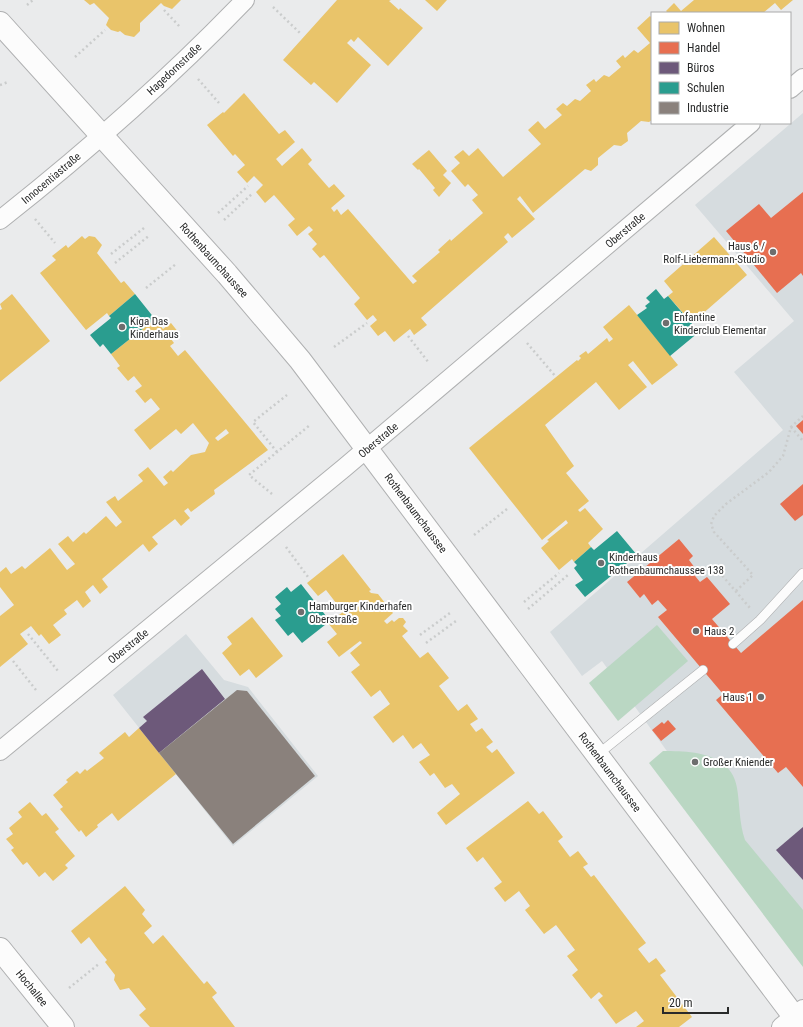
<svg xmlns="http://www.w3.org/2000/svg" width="803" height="1027" font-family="'Roboto Condensed',sans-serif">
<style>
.built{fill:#d6dcdf}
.green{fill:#bad7c3}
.homes{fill:#e9c46a;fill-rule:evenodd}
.shops{fill:#e76f51}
.offices{fill:#6d597a}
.schools{fill:#2a9d8f}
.industry{fill:#8a817c}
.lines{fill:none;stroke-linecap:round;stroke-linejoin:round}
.service-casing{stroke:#afb0b1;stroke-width:10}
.minor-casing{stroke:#afb0b1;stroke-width:20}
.tertiary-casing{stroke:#afb0b1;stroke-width:24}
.secondary-casing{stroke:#afb0b1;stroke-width:24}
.path{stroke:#cacccc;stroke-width:2.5;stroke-dasharray:2 3;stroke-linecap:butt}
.service{stroke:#fcfcfc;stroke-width:9}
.minor{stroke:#fcfcfc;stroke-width:18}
.tertiary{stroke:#fcfcfc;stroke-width:22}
.secondary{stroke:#fcfcfc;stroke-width:22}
.poi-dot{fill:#6d6e6e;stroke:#fff;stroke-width:1.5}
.labels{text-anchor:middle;stroke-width:4;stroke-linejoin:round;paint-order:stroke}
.street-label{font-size:11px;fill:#292a2a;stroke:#fff}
.poi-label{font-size:11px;fill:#292a2a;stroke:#fff;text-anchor:start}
</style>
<rect width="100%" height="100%" fill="#eaebec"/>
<g class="built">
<path d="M803,113V940L602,661L582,676L550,632L783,430L734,372L794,321L695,205Z"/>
<path d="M186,634L224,680L248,687L318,776L233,846L113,695Z"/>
</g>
<g class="green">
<path d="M657,625L688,661L618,721L589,683Z"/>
<path d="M663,751C691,751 731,752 737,788C740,805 739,823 745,840L803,910V967L649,763Z"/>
</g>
<g class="homes">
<path d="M84,0H181L172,9L164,6L161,3L140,23V31L134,37L125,35L120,31L118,32L111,30L106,25L109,18L94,3L90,5Z"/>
<path d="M337,0H391L389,1L399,10L400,8L423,28L388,66L358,37L354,42L351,39L347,43L371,65L337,103L314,82L311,85L283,60Z"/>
<path d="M425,0H447L437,11Z"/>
<path d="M694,0H793L781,10L775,3L763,13H668L666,11L674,3L681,11Z"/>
<path d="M650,16L652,18V120L649,122L641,121L627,133L628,141L621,146L614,145L598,158V165L591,171L585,169L533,213L520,196L517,199L535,219L512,238L508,233L504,237L508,242L421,318L427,325L414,335L410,329L394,342L385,331L378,336L370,326L377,320L373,315L367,320L354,304L360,298L324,255L320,258L312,249L317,244L308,234L313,230L309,226L297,236L288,225L295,219L274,195L265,203L256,192L263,185L254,176L247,183L237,172L245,165L235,154L233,156L207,125L223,112L224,113L244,93L279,134L285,130L295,142L276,159L282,166L302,148L312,160L308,164L329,188L334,184L345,196L331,208L334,212L337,209L341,215L348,209L413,284L417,281L412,276L440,252L438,250L450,239L451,241L483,213L472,200L478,195L468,184L465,187L451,171L460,163L454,157L463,150L469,156L478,148L503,177L541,144L528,130L538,121L545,129L562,115L556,109L563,103L567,106L575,99L580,101L591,91L586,85L594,79L596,82L604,75L609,77L621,67L616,61L623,55L625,58L634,50L638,53L650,43L637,28Z"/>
<path d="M429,150L447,171L443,175L451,183L439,197L433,190L435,188L419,169L418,170L412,164Z"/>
<path d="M82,236L85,239L89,236L95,237L102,245L97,253L121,283L124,281L135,294L109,316L107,313L86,330L40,273L56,260L52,256L66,245L68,248Z"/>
<path d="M714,237L747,275L692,323L668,296L673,292L664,281Z"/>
<path d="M12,294L50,341L0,382V310L2,309L0,304Z"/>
<path d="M629,305L678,365L652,385L633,361L628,365L647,387L619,410L596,382L545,425L574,466L566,473L589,501L578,510L580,512L585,508L603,529L588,543L591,547L574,562L572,559L559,570L541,548L549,541L547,540L568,523L566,520L542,540L469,448L577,360L578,361L581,358L579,356L586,351L588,354L607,338L609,342L613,339L603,327Z"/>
<path d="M155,319L163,329L171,323L179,333L171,339L174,343L170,346L178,356L185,350L268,450L214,490L215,494L191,512L188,508L184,511L190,518L181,526L175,519L152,537L158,544L149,552L143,544L137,549L102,579L108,587L100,594L93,585L85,592L91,601L83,608L77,600L64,610L67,614L53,625L61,635L49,644L41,634L39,636L31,626L20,634L28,644L0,667V616L14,605L0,587V572L6,567L11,574L22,566L25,569L50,548L67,570L75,564L58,544L68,536L73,542L84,532L86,534L106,516L116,527L122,522L106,502L115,496L118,501L143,481L138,475L148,467L164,486L168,483L163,477L171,470L173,472L191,455L205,452L209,443L193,423L181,434L176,429L150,450L134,430L160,409L151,398L145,403L135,391L142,386L134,376L128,381L117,368L120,366L111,354ZM226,429L229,433L218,441L215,438Z"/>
<path d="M343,554L371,590L369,591L371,593L378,594L393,613L384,621L387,624L392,620L394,622L399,618H403L406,622L403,626L408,631L402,636L420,658L428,652L449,678L439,686L458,711L467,704L478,719L470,724L476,732L482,728L493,742L486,747L492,753L497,749L515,773L446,825L437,813L460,794L452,784L445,788L434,773L430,776L419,762L430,755L421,743L413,749L403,735L393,743L373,717L390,704L380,690L371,697L351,672L360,665L350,653L362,643L360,641L339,657L327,642L337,634L328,623L343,612L326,590L318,596L307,583Z"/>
<path d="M252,617L283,656L256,678L249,669L240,676L222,653L232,644L227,637Z"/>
<path d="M139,728L176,774L118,821L112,813L97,825L98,827L86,837L81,830L79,832L60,809L63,807L53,795L68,782L66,780L77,771L80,774L85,769L87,771L104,758L99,753L125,732L129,737Z"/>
<path d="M528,801L539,814L543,811L563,837L558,841L570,857L578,851L588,864L583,867L591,877L594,875L646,943L638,949L649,963L656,958L666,971L660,975L692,1017L679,1027H636L644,1021L636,1011L616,1024L598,1000L603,996L599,992L591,999L572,975L578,970L567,956L575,950L556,925L544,934L525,910L530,906L519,891L505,902L494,888L502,882L483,857L477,862L466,848Z"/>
<path d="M30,802L42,816L46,813L59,829L55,832L75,856L65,865L68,868L53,881L45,872L39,877L27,862L23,865L11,850L14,848L6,839L13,834L9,828L22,817L18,812Z"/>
<path d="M125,886L145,910L142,914L152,926L144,933L153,944L163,935L204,984L207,981L217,993L212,997L235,1027H150L139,1015L146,1009L129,988L120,990L114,980L115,975L105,962L107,960L98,949L89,937L81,944L71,931Z"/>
</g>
<g class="shops">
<path d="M803,192V276L801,273L777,293L726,231L759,204L771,218Z"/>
<path d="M803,420V434L796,426Z"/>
<path d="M803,484V515L795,521L780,504Z"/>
<path d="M679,539L693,556L689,560L695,568L691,571L700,582L707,577L730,604L712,619L741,653L803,600V787L786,767L778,773L716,700L723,694L658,617L667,610L658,600L652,605L644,594L640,598L627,582Z"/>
<path d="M668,720L676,729L661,741L652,730L662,722L664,724Z"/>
</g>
<g class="offices">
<path d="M202,669L225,699L159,753L139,728L147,721L143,717Z"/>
<path d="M803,827V880L776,850Z"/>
</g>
<g class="schools">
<path d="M656,289L664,299L668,296L699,332L670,356L637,315L647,308L645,306L650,302L646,298Z"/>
<path d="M135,294L155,319L111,354L103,344L100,347L90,335L111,318L109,316Z"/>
<path d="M617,531L637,555L585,597L575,585L583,580L574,568L577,565L574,562L591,547L594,550Z"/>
<path d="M301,584L330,621L302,643L293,632L288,636L275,620L281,616L275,609L281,604L275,597L287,587L291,592Z"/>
</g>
<path class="industry" d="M237,690L247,691L315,776L233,844L159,753Z"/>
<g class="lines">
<g class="service-casing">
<g id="service">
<path d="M733,644L760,620L803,573"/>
<path d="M597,755L703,670"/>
</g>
</g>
<g class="minor-casing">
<g id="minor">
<path d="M790,89L803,78"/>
<path d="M0,220C86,152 169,79 245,0"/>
<path d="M0,751L344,468L751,123"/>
<path d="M781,1027L803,1009"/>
</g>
</g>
<g class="tertiary-casing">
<path id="tertiary" d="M0,949L63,1027"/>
</g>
<g class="secondary-casing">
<path id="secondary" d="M0,23L227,274L300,360L802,1027"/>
</g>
<g class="path">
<path d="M27,5L33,0"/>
<path d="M273,7L300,33"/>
<path d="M164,10L181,28"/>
<path d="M75,57L105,30"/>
<path d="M198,79L219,103"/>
<path d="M0,85L8,82"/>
<path d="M218,213L248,186"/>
<path d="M35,219L55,243"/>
<path d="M224,220L253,193"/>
<path d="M111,254L144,228"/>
<path d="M115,263L150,235"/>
<path d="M146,288L176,264"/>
<path d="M408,336L429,363"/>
<path d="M527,343L556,377"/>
<path d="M334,347L367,323"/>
<path d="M791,427L803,441"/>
<path d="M277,452L253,422L287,395"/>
<path d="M272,494L249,475L310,425"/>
<path d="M474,535L507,509"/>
<path d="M286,547L308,577"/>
<path d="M702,568L714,566L750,608"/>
<path d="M736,591L753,575L714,532L711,524L714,516L726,504L769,472L783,456L791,427L803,416"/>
<path d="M524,602L559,573"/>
<path d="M528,609L568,575"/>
<path d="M28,634L58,671"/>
<path d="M420,635L450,613"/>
<path d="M426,643L456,621"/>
<path d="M13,661L36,690"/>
<path d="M69,988L100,963"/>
</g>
<use href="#service" class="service"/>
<use href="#minor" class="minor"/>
<use href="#tertiary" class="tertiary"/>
<use href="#secondary" class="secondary"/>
</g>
<g class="poi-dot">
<circle cx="773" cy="252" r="4"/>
<circle cx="666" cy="323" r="4"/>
<circle cx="122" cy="327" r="4"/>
<circle cx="601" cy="563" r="4"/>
<circle cx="301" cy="612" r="4"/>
<circle cx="696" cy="631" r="4"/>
<circle cx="761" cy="697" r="4"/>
<circle cx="695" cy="762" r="4"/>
</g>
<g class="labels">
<g class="street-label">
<text transform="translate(174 69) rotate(-43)" y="4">Hagedornstraße</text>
<text transform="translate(51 178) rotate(-40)" y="4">Innocentiastraße</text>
<text transform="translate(625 230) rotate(-40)" y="4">Oberstraße</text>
<text transform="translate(214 260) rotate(48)" y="4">Rothenbaumchaussee</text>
<text transform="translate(378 440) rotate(-40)" y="4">Oberstraße</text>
<text transform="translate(416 513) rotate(53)" y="4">Rothenbaumchaussee</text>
<text transform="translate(128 646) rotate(-39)" y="4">Oberstraße</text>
<text transform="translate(610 772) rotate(53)" y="4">Rothenbaumchaussee</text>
<text transform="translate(32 988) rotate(51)" y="4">Hochallee</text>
</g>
<g class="poi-label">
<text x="765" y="250" text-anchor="end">Haus 6 /<tspan x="765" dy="13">Rolf-Liebermann-Studio</tspan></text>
<text x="674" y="321">Enfantine<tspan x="674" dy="13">Kinderclub Elementar</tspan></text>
<text x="130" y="325">Kiga Das<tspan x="130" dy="13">Kinderhaus</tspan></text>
<text x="609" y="561">Kinderhaus<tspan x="609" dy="13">Rothenbaumchaussee 138</tspan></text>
<text x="309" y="610">Hamburger Kinderhafen<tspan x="309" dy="13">Oberstraße</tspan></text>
<text x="704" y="635">Haus 2</text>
<text x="753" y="701" text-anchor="end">Haus 1</text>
<text x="703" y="766">Großer Kniender</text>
</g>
</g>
<rect x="651" y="12" width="140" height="112" fill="#ffffff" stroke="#a9aaaa"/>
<rect x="659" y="22" width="20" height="12" fill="#e9c46a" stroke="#a9aaaa"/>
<text x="687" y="32" font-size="12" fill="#292a2a">Wohnen</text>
<rect x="659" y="42" width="20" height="12" fill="#e76f51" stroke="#a9aaaa"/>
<text x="687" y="52" font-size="12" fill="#292a2a">Handel</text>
<rect x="659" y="62" width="20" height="12" fill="#6d597a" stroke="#a9aaaa"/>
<text x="687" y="72" font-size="12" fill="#292a2a">Büros</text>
<rect x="659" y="82" width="20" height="12" fill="#2a9d8f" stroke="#a9aaaa"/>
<text x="687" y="92" font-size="12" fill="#292a2a">Schulen</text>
<rect x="659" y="102" width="20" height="12" fill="#8a817c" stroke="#a9aaaa"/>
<text x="687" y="112" font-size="12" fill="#292a2a">Industrie</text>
<path d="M663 1007v6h65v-6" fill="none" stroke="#292a2a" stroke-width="2"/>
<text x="669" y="1007" font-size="12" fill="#292a2a" stroke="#ffffff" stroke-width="3" paint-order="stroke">20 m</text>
</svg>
